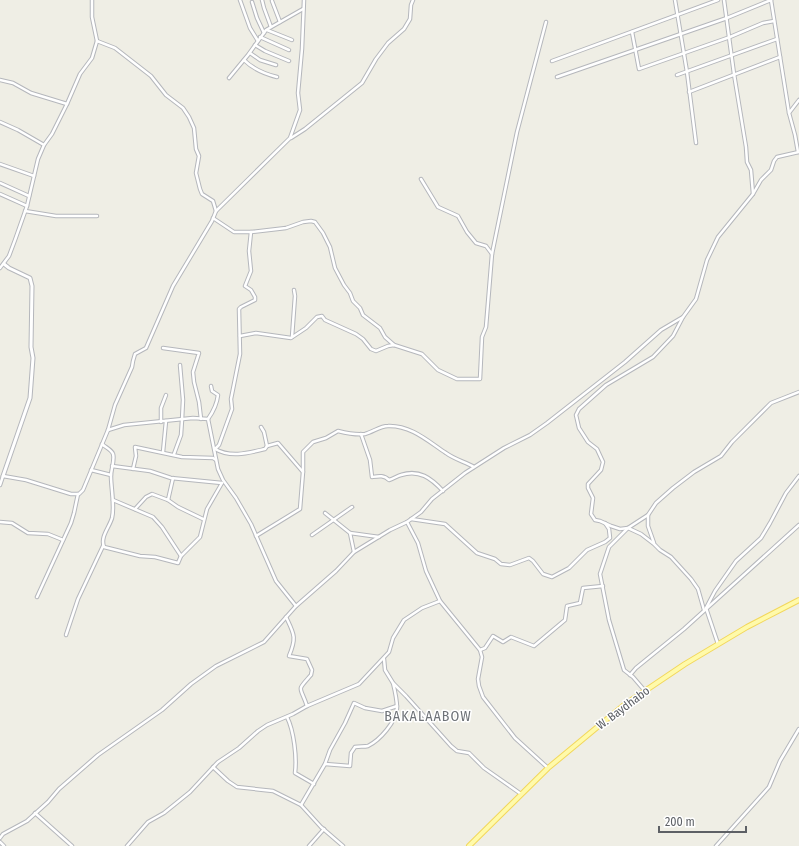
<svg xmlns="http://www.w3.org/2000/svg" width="799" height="846" font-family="'Fira Sans Condensed',sans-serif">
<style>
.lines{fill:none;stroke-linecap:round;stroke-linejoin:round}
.minor-casing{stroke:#b5b7bc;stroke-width:4.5}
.tertiary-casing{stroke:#b5b7bc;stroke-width:5}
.primary-casing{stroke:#f2d75c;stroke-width:6}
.minor{stroke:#fff;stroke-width:2.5}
.tertiary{stroke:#fff;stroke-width:3}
.primary{stroke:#fffaaa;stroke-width:4}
.labels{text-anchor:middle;stroke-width:3;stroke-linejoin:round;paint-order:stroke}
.street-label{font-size:12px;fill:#5d6065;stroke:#fff}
.quarter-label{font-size:14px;letter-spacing:1px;fill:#6e7277;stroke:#fff}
</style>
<rect width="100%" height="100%" fill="#efeee5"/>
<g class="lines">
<g class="minor-casing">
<g id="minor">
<path d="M240,0L250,28L258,41"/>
<path d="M262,0L264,8L271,27"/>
<path d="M675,0L687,72L696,143"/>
<path d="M724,0L734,74L746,147L747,162L751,170L753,194"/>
<path d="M771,0L789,113"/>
<path d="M272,1L280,22"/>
<path d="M252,2L257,18L264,33"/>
<path d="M267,30L292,40"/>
<path d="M632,32L639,69L730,37L763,23L774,21"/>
<path d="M260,37L289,50"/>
<path d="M255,45L265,51L289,61"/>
<path d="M250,53L260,60L276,65"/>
<path d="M244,60C253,69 265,74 277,77"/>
<path d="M552,61L718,0"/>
<path d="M677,75L777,39"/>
<path d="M557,77L727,18L771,0"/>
<path d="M229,78L248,55L266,30L303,9"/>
<path d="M0,80L13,83L31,93L67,104"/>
<path d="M689,92L780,57"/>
<path d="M0,122L18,130L44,145"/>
<path d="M291,138L305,129L362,83L376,59L388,43L404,29L410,19L411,5L413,0"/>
<path d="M798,152L795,135L789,113L799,100"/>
<path d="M0,164L34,176"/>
<path d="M0,183L29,196"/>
<path d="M0,194L27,206"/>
<path d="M25,211L56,216H97"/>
<path d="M216,211L290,138L300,110L298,93L302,49L304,0"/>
<path d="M213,218L234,232H251L249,251L251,271L245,286L251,290L255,297V300L241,307L239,309L240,354L231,399L232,409L219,445L215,449C231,458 248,453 265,449L267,446L264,432L261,427"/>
<path d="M251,232L286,228L303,222L311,221L315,222L323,233L330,247L335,268L344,285L350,293L353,301L360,308L363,315L380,328L385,337L394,345"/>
<path d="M492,254L517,132L546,22"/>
<path d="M0,268L9,256L15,240L27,206L38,159L44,145L52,134L67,104L80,74L92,58L97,41"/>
<path d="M683,317L673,336L653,357L606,385L579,409L576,415L579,428L588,442L597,449L603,462L601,470L588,484V488L593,498L591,514L595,520L600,521L611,526L620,529L628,528L641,534L654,544L660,550L671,557L691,579L698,589L704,610"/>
<path d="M240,336L256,333L291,338L306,328L317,317L322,316L325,320L356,334L363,339L371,349L376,351L388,346L394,345L422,354L438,370L457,379H480L482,337L486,327L492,254L486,246L476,243L467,232L458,216L438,207L421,179"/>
<path d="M292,337L295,296L294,290"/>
<path d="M163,348L199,353L193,372L194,382L199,402L201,419"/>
<path d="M180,365L183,400L182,420"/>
<path d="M208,419C213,412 217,404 218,395L212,391L211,386"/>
<path d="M161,422V408L166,395"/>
<path d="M108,430L124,425L193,418L208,419L218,469L223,480L236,498L251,524L276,581L296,606"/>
<path d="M361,434L370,460L372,477C379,476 384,475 389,480C393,479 397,476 401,475C419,469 431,478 443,491"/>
<path d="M102,444C105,447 112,450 113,454C115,460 111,469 111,476C111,489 115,506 112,518C109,528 100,537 104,547L140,556L155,557L178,563L181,556L200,537L207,509L222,483"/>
<path d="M163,452L166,421"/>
<path d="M174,454L181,435L182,420"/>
<path d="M112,466L150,471L171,478L222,483"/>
<path d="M133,469L136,456L135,447L182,457L213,458L216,460"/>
<path d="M91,470L111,475"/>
<path d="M303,472V452L313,442L326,438L338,431C346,433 357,435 365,434C373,432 380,426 388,426C411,425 429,442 446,453C454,459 465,462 474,467"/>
<path d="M0,485L3,476L26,480L71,494H79L83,490L108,430L115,405L132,367L133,361L135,354L146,348L173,286L212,221L216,211L213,201L202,194L200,189L196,173L199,156L196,149L194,128L189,117L183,108L166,95L151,76L115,48L97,41L92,17V0"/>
<path d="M113,500L153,517L162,527L181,556"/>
<path d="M168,500L178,507L203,519"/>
<path d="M135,509L146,497L152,494L168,500L173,478"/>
<path d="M325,513L350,533L354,552"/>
<path d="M648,515V526L654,543"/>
<path d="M411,519L445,524L477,553L495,559L501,564L510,565L529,558L533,561L543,574L552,577L569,568L587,550L605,542L610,538L609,529L605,523"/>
<path d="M0,522L12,523L28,533L48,534L63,540"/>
<path d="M350,533L379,537"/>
<path d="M312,535L352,507"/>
<path d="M256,536L300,509L303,472L278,443L267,446"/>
<path d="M37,597L71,523L74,513L78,494"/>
<path d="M440,601L480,650L482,657L478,679L479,686L483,697L515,738L548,768"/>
<path d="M286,617C294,634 297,637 289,656L307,659L312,670L311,675C296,692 300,685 307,706"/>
<path d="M66,635L78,599L103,546"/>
<path d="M718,644L706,608L715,591L736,561L761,538L770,523L786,493L799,476"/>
<path d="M480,650L485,648L493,636L503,642L511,637L534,646L565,620L567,606L580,603L583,588L603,586"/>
<path d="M384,659L385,670L393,683L406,696L451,746L457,751L469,753L484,768L521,794"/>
<path d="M630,675L636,668L684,629L799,525"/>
<path d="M645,691L633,677L624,670L609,620L600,574L609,547L628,528L648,515L656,503L673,488L694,472L721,456L732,442L771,403L799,392"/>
<path d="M287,717C294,731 297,758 295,773L314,784"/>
<path d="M325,764L350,766L351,753L355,747C359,746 364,747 368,746C380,740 396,722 397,708C397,700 395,691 393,683"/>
<path d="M213,767L228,781L237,787L273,791L301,805L321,827L343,846"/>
<path d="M301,805L325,764L330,750L345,723L354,703L365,708L382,711L397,706"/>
<path d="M35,813L72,846"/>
<path d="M0,838L3,834L27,821L48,802L59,789L98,755L162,710L191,684L216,666L264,642L296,606L336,571L354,552L390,530L407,522L421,512L432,499L465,473L504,448L530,435L547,423L625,362L661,330L683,317L696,299L707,260L718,237L753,194L761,180L771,170L774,161L777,157L799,152"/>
<path d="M0,842L4,846"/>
<path d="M127,846L148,822L164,813L190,792L218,762L239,748L258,731L267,725L293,714L307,706L359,684L389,652L393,638L404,620L422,608L440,601L426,571L418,543L407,522"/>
<path d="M309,846L324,829"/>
<path d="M716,846L769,787L780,761L799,729"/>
</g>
</g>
<g class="tertiary-casing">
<path id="tertiary" d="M3,476L30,398L33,358L31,347L32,286L30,278L9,268L4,264"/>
</g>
<g class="primary-casing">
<path id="primary" d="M469,846L548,768L624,705L685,664L747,627L799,600"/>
</g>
<use href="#minor" class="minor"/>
<use href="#tertiary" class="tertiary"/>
<use href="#primary" class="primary"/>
</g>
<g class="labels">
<g class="street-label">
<text transform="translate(623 708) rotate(-37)" y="4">W. Baydhabo</text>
</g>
<g class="quarter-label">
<text x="428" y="721">BAKALAABOW</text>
</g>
</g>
<path d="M659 826v6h87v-6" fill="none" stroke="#5d6065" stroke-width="2"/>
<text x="665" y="826" font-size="12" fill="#5d6065" stroke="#ffffff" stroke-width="3" paint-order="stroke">200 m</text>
</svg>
